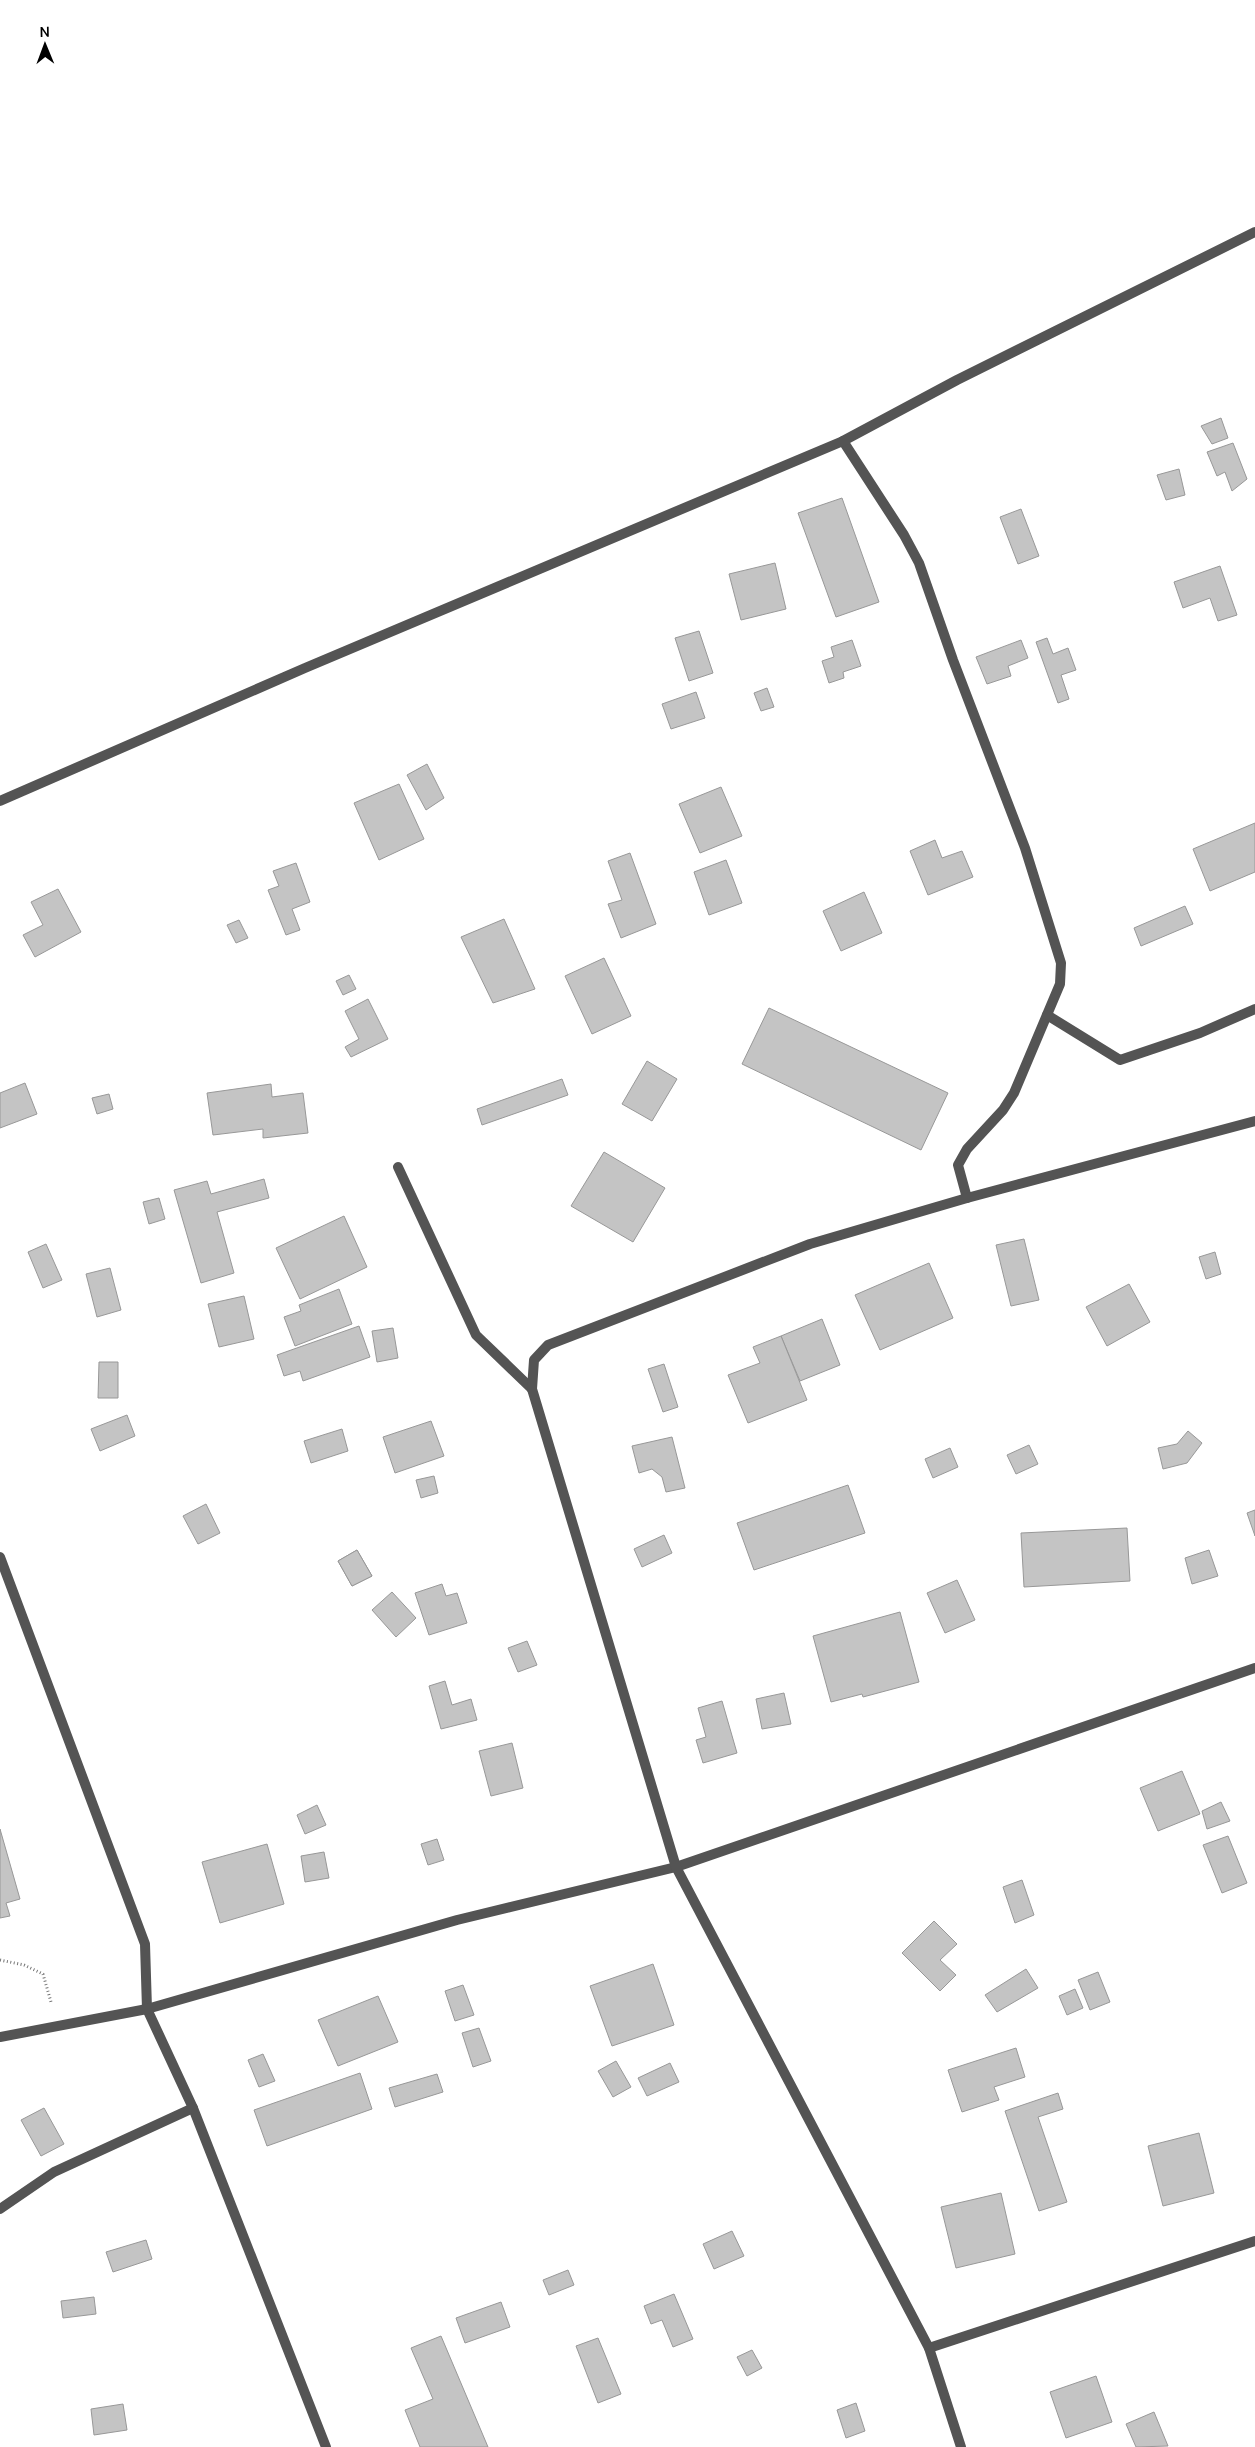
<svg xmlns="http://www.w3.org/2000/svg" width="1255" height="2447" font-family="Manrope,sans-serif">
<style>
.building{fill:#c4c4c4;stroke:#989898}
.lines{fill:none;stroke-linecap:round;stroke-linejoin:round}
.path{stroke:#767676;stroke-width:3;stroke-dasharray:1 2.5;stroke-linecap:butt}
.street{stroke:#545454;stroke-width:10}
</style>
<rect width="100%" height="100%" fill="#fff"/>
<g class="building">
<path d="M1221,418L1228,438L1212,444L1201,426Z"/>
<path d="M1233,443L1247,479L1232,491L1225,472L1217,476L1207,452Z"/>
<path d="M1179,469L1185,495L1166,500L1157,475Z"/>
<path d="M842,498L879,602L836,617L798,513Z"/>
<path d="M1021,509L1039,556L1018,564L1000,517Z"/>
<path d="M775,563L786,609L741,620L729,574Z"/>
<path d="M1220,566L1237,615L1218,621L1210,598L1183,608L1174,582Z"/>
<path d="M699,631L713,673L689,681L675,638Z"/>
<path d="M1047,638L1053,654L1068,648L1076,670L1061,675L1069,699L1058,703L1036,642Z"/>
<path d="M852,640L861,666L843,672L844,678L829,683L822,661L834,657L831,647Z"/>
<path d="M1021,640L1028,658L1008,666L1011,676L987,684L976,657Z"/>
<path d="M767,688L774,707L761,711L754,693Z"/>
<path d="M696,692L705,718L671,729L662,704Z"/>
<path d="M427,764L444,798L426,810L407,775Z"/>
<path d="M399,784L424,839L379,860L354,803Z"/>
<path d="M721,787L742,836L700,853L679,804Z"/>
<path d="M1255,823V872L1210,891L1193,849Z"/>
<path d="M935,840L942,858L962,851L973,877L928,895L910,851Z"/>
<path d="M630,853L656,924L621,938L608,904L622,900L608,861Z"/>
<path d="M726,860L742,903L709,915L694,872Z"/>
<path d="M296,863L310,902L292,909L300,930L286,935L268,890L279,886L273,871Z"/>
<path d="M58,889L81,932L35,957L23,935L43,925L31,902Z"/>
<path d="M864,892L882,933L841,951L823,911Z"/>
<path d="M1185,906L1193,924L1141,946L1134,928Z"/>
<path d="M504,919L535,989L493,1003L461,937Z"/>
<path d="M239,920L248,938L236,943L227,925Z"/>
<path d="M604,958L631,1016L592,1034L565,976Z"/>
<path d="M349,975L356,989L343,995L336,981Z"/>
<path d="M368,999L388,1039L351,1057L345,1047L359,1039L345,1011Z"/>
<path d="M769,1008L948,1093L921,1150L742,1064Z"/>
<path d="M647,1061L677,1079L652,1121L622,1104Z"/>
<path d="M562,1079L568,1095L482,1125L477,1109Z"/>
<path d="M25,1083L37,1114L0,1128V1093Z"/>
<path d="M271,1084L272,1097L303,1093L308,1133L263,1138V1129L213,1135L207,1093Z"/>
<path d="M109,1094L113,1109L97,1114L92,1098Z"/>
<path d="M604,1152L665,1188L633,1242L571,1206Z"/>
<path d="M264,1179L269,1198L217,1212L234,1273L201,1283L174,1190L207,1181L211,1194Z"/>
<path d="M159,1198L165,1219L149,1224L143,1202Z"/>
<path d="M344,1216L367,1267L300,1299L276,1248Z"/>
<path d="M1024,1239L1039,1300L1011,1306L996,1245Z"/>
<path d="M46,1244L62,1280L43,1288L28,1252Z"/>
<path d="M1215,1252L1221,1274L1206,1279L1199,1257Z"/>
<path d="M929,1263L953,1318L880,1350L855,1295Z"/>
<path d="M110,1268L121,1310L97,1317L86,1274Z"/>
<path d="M1129,1284L1150,1322L1107,1346L1086,1307Z"/>
<path d="M339,1289L352,1324L295,1346L284,1317L301,1311L299,1305Z"/>
<path d="M244,1296L254,1339L219,1347L208,1304Z"/>
<path d="M822,1319L840,1365L800,1381L781,1336Z"/>
<path d="M359,1326L370,1357L303,1381L300,1371L284,1376L277,1355Z"/>
<path d="M393,1328L398,1358L377,1362L372,1331Z"/>
<path d="M781,1336L807,1400L748,1423L728,1375L760,1363L753,1347Z"/>
<path d="M99,1362H118V1398H98Z"/>
<path d="M664,1364L678,1407L663,1412L648,1369Z"/>
<path d="M127,1415L135,1436L100,1451L91,1429Z"/>
<path d="M431,1421L444,1456L395,1473L383,1437Z"/>
<path d="M342,1429L348,1451L311,1463L304,1441Z"/>
<path d="M1188,1431L1202,1443L1187,1463L1163,1469L1158,1448L1177,1444Z"/>
<path d="M672,1437L685,1488L666,1492L662,1477L652,1469L639,1473L632,1446Z"/>
<path d="M1029,1445L1038,1464L1016,1474L1007,1455Z"/>
<path d="M950,1448L958,1467L933,1478L925,1459Z"/>
<path d="M434,1476L438,1493L421,1498L416,1480Z"/>
<path d="M848,1485L865,1533L754,1570L737,1523Z"/>
<path d="M206,1504L220,1533L198,1544L183,1516Z"/>
<path d="M1255,1510V1536L1247,1513Z"/>
<path d="M1127,1528L1130,1581L1024,1587L1021,1533Z"/>
<path d="M664,1535L672,1553L642,1567L634,1549Z"/>
<path d="M357,1550L372,1576L352,1586L338,1561Z"/>
<path d="M357,1550L372,1576L352,1586L338,1561Z"/>
<path d="M1209,1550L1218,1576L1192,1584L1185,1558Z"/>
<path d="M957,1580L975,1620L945,1633L927,1593Z"/>
<path d="M442,1584L446,1596L457,1593L467,1623L429,1635L415,1593Z"/>
<path d="M392,1592L416,1618L396,1637L372,1610Z"/>
<path d="M900,1612L919,1682L863,1697L862,1694L831,1702L813,1636Z"/>
<path d="M527,1641L537,1665L518,1672L508,1648Z"/>
<path d="M445,1681L452,1705L471,1699L477,1720L441,1729L429,1686Z"/>
<path d="M784,1693L791,1724L762,1729L756,1699Z"/>
<path d="M722,1701L737,1753L703,1763L696,1740L706,1737L698,1708Z"/>
<path d="M512,1743L523,1788L491,1796L479,1751Z"/>
<path d="M1182,1771L1200,1814L1158,1831L1140,1788Z"/>
<path d="M1221,1802L1230,1821L1207,1829L1202,1811Z"/>
<path d="M317,1805L326,1825L305,1834L297,1815Z"/>
<path d="M0,1829L20,1899L6,1903L10,1916L0,1918Z"/>
<path d="M1228,1836L1247,1883L1222,1893L1203,1845Z"/>
<path d="M437,1839L444,1860L428,1865L421,1844Z"/>
<path d="M267,1844L284,1904L220,1923L202,1862Z"/>
<path d="M324,1852L329,1878L305,1882L301,1856Z"/>
<path d="M1022,1880L1034,1915L1015,1923L1003,1887Z"/>
<path d="M934,1921L957,1944L940,1960L956,1975L940,1991L902,1953Z"/>
<path d="M653,1964L674,2025L612,2046L590,1986Z"/>
<path d="M1026,1969L1038,1988L997,2012L985,1995Z"/>
<path d="M1098,1972L1110,2002L1090,2010L1078,1980Z"/>
<path d="M463,1985L474,2015L455,2021L445,1991Z"/>
<path d="M1075,1989L1083,2008L1067,2015L1059,1996Z"/>
<path d="M378,1996L398,2042L338,2066L318,2020Z"/>
<path d="M479,2028L491,2061L473,2067L462,2033Z"/>
<path d="M1016,2048L1025,2077L994,2087L999,2100L962,2112L948,2070Z"/>
<path d="M263,2054L275,2081L259,2087L248,2060Z"/>
<path d="M616,2061L631,2087L613,2097L598,2071Z"/>
<path d="M670,2063L679,2082L647,2096L638,2078Z"/>
<path d="M360,2073L372,2109L267,2146L254,2110Z"/>
<path d="M437,2074L443,2092L395,2107L389,2088Z"/>
<path d="M1058,2093L1063,2109L1038,2117L1067,2202L1039,2211L1005,2111Z"/>
<path d="M44,2108L64,2144L41,2156L21,2120Z"/>
<path d="M1199,2133L1214,2193L1163,2206L1148,2146Z"/>
<path d="M1001,2193L1015,2254L956,2268L941,2207Z"/>
<path d="M732,2231L744,2256L714,2269L703,2244Z"/>
<path d="M146,2240L152,2259L113,2272L106,2252Z"/>
<path d="M568,2270L574,2285L549,2295L543,2280Z"/>
<path d="M674,2294L693,2339L673,2347L662,2320L651,2324L644,2306Z"/>
<path d="M94,2297L96,2314L63,2318L61,2301Z"/>
<path d="M501,2302L510,2327L465,2343L456,2318Z"/>
<path d="M441,2336L488,2447H420L405,2410L433,2399L411,2348Z"/>
<path d="M598,2338L621,2394L598,2403L576,2346Z"/>
<path d="M752,2350L762,2368L747,2376L737,2357Z"/>
<path d="M1096,2376L1112,2422L1066,2438L1050,2392Z"/>
<path d="M856,2403L865,2431L846,2438L837,2410Z"/>
<path d="M123,2404L127,2430L94,2435L91,2409Z"/>
<path d="M1154,2412L1168,2446L1136,2447L1126,2424Z"/>
</g>
<g class="lines">
<path class="path" d="M0,1960L24,1965L43,1974L51,2002"/>
<g class="street">
<path d="M843,441L904,535L919,563L953,660L1025,848L1061,963L1060,984L1014,1093L1003,1110L967,1149L958,1165L967,1198"/>
<path d="M0,801L305,668L843,441L957,380L1255,232"/>
<path d="M1047,1015L1120,1060L1200,1033L1255,1009"/>
<path d="M398,1167L476,1335L532,1389"/>
<path d="M0,1557L145,1944L147,2009L193,2108L326,2447"/>
<path d="M0,2037L147,2009L457,1920L676,1867L1255,1668"/>
<path d="M0,2209L54,2172L193,2108"/>
<path d="M929,2348L1255,2241"/>
<path d="M961,2447L929,2348L676,1867L532,1389L534,1360L548,1345L810,1244L967,1198L1255,1121"/>
</g>
</g>
<g transform="translate(45 45) rotate(359)" stroke="#ffffff" stroke-width="4" paint-order="stroke">
<path d="M0-4L9 19L0 12L-9 19Z" fill="#000000"/>
<text y="-8" font-size="14" font-weight="bold" text-anchor="middle" fill="#000000">N</text>
</g>
</svg>
